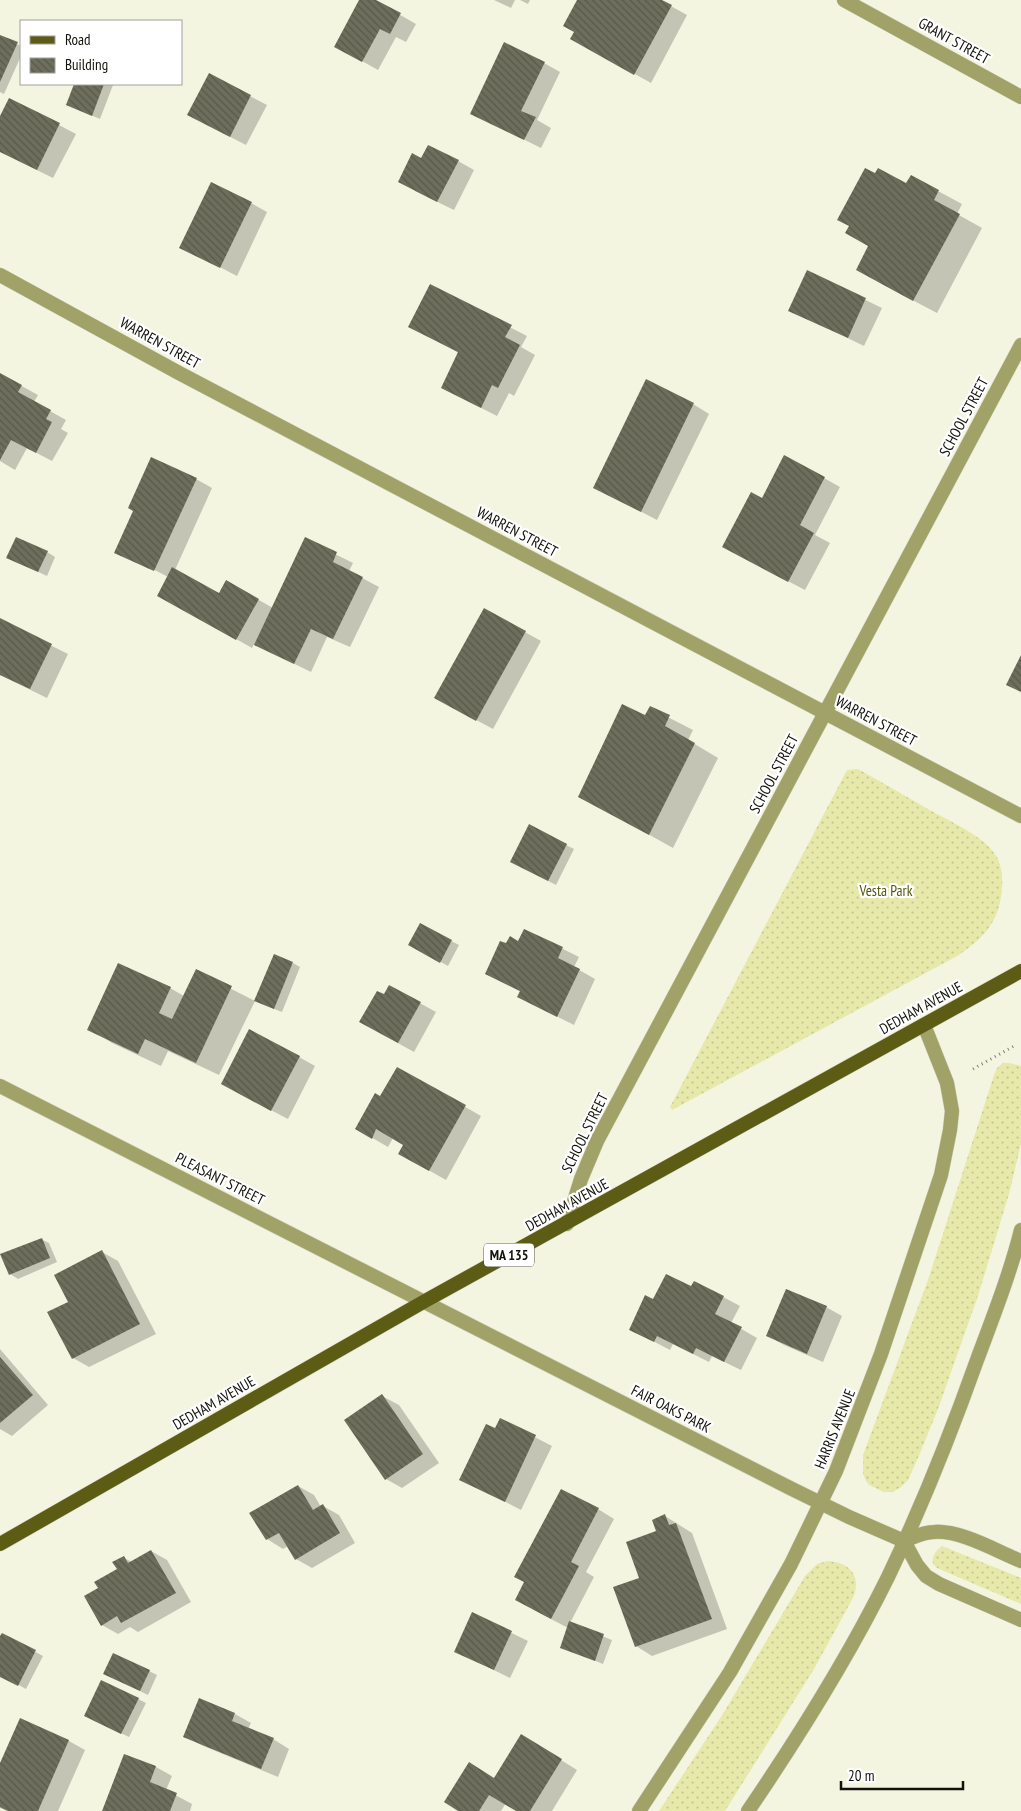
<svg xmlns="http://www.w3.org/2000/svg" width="1021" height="1811" font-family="'PT Sans Narrow',sans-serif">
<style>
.grass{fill:url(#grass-dots)}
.shadow{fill:#0003}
.building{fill:url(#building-back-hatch)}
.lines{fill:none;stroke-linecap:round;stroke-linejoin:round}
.minor-casing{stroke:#d0d1bf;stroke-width:15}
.tertiary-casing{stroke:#d0d1bf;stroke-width:15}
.primary-casing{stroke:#d0d1bf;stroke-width:15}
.path{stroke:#808173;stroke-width:3;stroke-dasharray:1 4;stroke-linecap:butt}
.minor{stroke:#a1a268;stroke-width:14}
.tertiary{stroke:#a1a268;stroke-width:14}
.primary{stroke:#5c5c15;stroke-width:14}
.labels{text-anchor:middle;stroke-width:4.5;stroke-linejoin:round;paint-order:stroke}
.shield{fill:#fff;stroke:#595954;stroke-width:1}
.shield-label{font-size:14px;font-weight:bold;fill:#12120b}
.street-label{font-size:15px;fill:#12120b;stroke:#fff}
.park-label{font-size:15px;fill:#565610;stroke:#fff}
</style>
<defs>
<pattern id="grass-dots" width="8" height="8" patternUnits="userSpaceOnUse" patternTransform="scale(1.25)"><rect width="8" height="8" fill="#e7e9aa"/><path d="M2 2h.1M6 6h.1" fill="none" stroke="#c5c791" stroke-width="1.8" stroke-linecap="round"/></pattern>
<pattern id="building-back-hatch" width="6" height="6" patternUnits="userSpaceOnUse" patternTransform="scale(1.25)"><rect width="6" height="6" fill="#6d6e5c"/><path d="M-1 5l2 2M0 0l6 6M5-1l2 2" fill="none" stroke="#58594a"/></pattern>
</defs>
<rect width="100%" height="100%" fill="#f4f5e1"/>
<g class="grass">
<path d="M858,769C882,782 905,796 928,809C949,821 985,836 997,857C1004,871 1003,888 1000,902C995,927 979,941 959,955L672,1110L670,1107L847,770Z"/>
<path d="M1003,1063H1009L1021,1066V1144L1009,1194L978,1296L938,1409L918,1458L908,1480L901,1487L893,1492H884L869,1485L866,1481L863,1474V1455L929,1277L994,1075L997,1068Z"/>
<path d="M942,1546L1021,1578V1604L937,1568L933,1564C931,1557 936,1550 942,1546Z"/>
<path d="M827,1561C850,1562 862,1576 853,1598L814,1669L725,1811H659L721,1717L805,1576L817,1564Z"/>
</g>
<g class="shadow">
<path d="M360,0H374L416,24L406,42L396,37L378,70L335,46Z"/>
<path d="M494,0H515L511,8Z"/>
<path d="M520,0H530L528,4Z"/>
<path d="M578,0H660L687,15L651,83L588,48L575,32Z"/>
<path d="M0,36L21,46V56L4,94L0,92Z"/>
<path d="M544,63L560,72L537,120L551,128L541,148L471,113Z"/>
<path d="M209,75L267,105L246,145L205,124Z"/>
<path d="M75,84L113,85L100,119L67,105Z"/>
<path d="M10,99L76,134L53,178L0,152V119Z"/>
<path d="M422,160L458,161L474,170L454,210L415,191Z"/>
<path d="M912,177L962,204L957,214L982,228L937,313L880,283L869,246Z"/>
<path d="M251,203L267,212L237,276L181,247Z"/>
<path d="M808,272L882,308L864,346L790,310Z"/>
<path d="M430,286L527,336L521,347L535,355L514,396L509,393L497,416L442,388L459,353L410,327Z"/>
<path d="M0,374L38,395L34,402L66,420L61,429L68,433L52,461L27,448L15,470L0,461Z"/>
<path d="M693,404L709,414L657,520L611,496Z"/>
<path d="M824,478L840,487L815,535L830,543L805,590L740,556L763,500Z"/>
<path d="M196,479L212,488L175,570L219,595L227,582L273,608L305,539L353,563L349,571L379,587L350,647L327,637L311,672L254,644L252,648L158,595L168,577L149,567V569L116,552Z"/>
<path d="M47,552L55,557L47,576L8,558Z"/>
<path d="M484,609L541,641L493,729L452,707Z"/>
<path d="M0,620L68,654L47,698L0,675Z"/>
<path d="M650,708L693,730L688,740L718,758L673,848L603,809Z"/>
<path d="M566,845L574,849L556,885L519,866Z"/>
<path d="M421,925L459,945L448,966L410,945Z"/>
<path d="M525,930L579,957L574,967L595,979L574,1025L518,997L521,992L486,973L507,945L519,942Z"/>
<path d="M293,963L300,967L282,1012L264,1005Z"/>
<path d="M196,971L255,1001L219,1075L168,1051L161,1066L112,1043L89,1029L170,988L184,996Z"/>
<path d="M389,986L436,1012L414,1052L376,1031L384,996Z"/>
<path d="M299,1057L315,1066L288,1119L238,1093Z"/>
<path d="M398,1068L481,1116L446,1180L400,1154L405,1144L393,1138L388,1147L357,1129L381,1098Z"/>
<path d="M41,1239L49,1243L57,1262L18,1279L10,1274Z"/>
<path d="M102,1252L118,1261L156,1334L89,1367L73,1358L69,1302Z"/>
<path d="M695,1282L740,1306L731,1323L757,1338L741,1370L712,1356L709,1362L673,1344L670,1350L630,1329L691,1288Z"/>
<path d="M826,1307L842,1316L823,1362L784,1345L768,1336Z"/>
<path d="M0,1349L48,1405L12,1436L0,1429Z"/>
<path d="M382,1396L399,1405L439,1463L402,1488L386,1479Z"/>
<path d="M500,1419L552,1446L521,1510L461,1479L496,1430Z"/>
<path d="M298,1486L314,1495L321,1507L323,1506L339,1515L355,1543L312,1568L296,1559L288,1546L283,1549L267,1539Z"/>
<path d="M598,1509L614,1519L586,1572L594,1577L570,1623L612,1640L603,1664L561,1647L568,1628L532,1609Z"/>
<path d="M665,1516L692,1533L727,1629L652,1656L636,1646L640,1578Z"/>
<path d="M151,1551L167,1560L191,1602L138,1632L130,1627L118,1634L102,1625L100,1589L119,1569L124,1558L132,1562Z"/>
<path d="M473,1614L528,1641L510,1678L455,1651Z"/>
<path d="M2,1634L43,1656L26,1689L0,1675V1639Z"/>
<path d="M149,1671L157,1675L148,1695L113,1678Z"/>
<path d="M138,1699L146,1703L129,1737L93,1720Z"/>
<path d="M235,1714L251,1723L248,1729L273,1739L289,1749L278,1777L201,1745L185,1736Z"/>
<path d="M21,1720L69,1741L85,1750L58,1811H7L0,1808V1766Z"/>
<path d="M537,1745L577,1770L552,1811H519L506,1803L501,1811H460L494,1779Z"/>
<path d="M125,1755L156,1767L172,1776L166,1790L192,1804L190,1811H103Z"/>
</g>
<g class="building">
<path d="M359,0H376L401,13L390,34L380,29L362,62L334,47Z"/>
<path d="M577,0H662L672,5L634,75L570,39L574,32L563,26Z"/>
<path d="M0,35L18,42L0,82Z"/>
<path d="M504,42L545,62L521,111L536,117L524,140L470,114Z"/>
<path d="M209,73L251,95L230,137L187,115Z"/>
<path d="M74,84H104L92,116L66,105Z"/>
<path d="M9,98L60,123L37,170L0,152V116Z"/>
<path d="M428,145L459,160L437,202L398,182L412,153L421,158Z"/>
<path d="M865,168L875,173L878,168L906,183L911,175L939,190L934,200L960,214L913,301L856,270L868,246L845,233L849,226L837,220Z"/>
<path d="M211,182L252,202L220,268L179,248Z"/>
<path d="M807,270L866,298L848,338L788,311Z"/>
<path d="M430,284L512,325L505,337L520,345L498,388L492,385L481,408L441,388L458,352L408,327Z"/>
<path d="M0,373L22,385L18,392L51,410L46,419L52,422L36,453L11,440L0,460Z"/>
<path d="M646,379L694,403L641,512L593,488Z"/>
<path d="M784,455L825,477L800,525L814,533L788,582L722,547L751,492L762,498Z"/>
<path d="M151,457L197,478L154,571L114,553L133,511L128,508Z"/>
<path d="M16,537L48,551L38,572L6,558Z"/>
<path d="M305,537L337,552L333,562L363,577L333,639L311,629L294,664L254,645Z"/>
<path d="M172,567L219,593L226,580L259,599L236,640L157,596Z"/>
<path d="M484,608L526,631L476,721L434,698Z"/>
<path d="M0,618L52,644L30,689L0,675Z"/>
<path d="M1021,655V692L1006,685Z"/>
<path d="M622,704L645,715L650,706L670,715L665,726L695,743L649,835L578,797Z"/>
<path d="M529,824L567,844L548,881L510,862Z"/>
<path d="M420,923L452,940L440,963L408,945Z"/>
<path d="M524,929L563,947L558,958L580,969L557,1017L517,997L520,991L485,974L500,941L506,943L510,936L518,941Z"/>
<path d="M274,954L293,962L274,1009L254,1001Z"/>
<path d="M118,963L171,987L159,1013L172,1019L196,969L232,986L196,1063L145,1039L138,1054L87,1030Z"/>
<path d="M389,985L421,1002L398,1043L359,1022L377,991L384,994Z"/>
<path d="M249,1029L300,1056L271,1111L221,1084Z"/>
<path d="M397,1067L466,1105L429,1171L398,1154L403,1145L376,1129L372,1139L355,1129L375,1093L380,1096Z"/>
<path d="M42,1238L50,1258L9,1275L0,1254Z"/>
<path d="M102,1250L140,1324L72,1359L47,1312L68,1302L54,1275Z"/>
<path d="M666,1274L691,1286L694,1281L724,1296L715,1314L742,1327L724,1362L696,1348L693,1354L657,1336L654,1342L629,1330L645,1295L653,1299Z"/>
<path d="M786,1289L827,1306L807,1354L766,1336Z"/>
<path d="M0,1357L33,1395L0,1423Z"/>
<path d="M382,1394L423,1454L385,1480L344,1420Z"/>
<path d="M500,1418L536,1435L505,1502L459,1480L486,1424L495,1428Z"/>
<path d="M298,1485L313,1510L323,1504L340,1533L295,1560L279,1533L266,1540L249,1513Z"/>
<path d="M561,1489L599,1508L571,1562L579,1566L551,1619L515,1600L524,1582L514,1577Z"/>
<path d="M665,1514L669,1525L676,1523L712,1619L635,1647L613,1587L639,1578L626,1542L656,1531L652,1520Z"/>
<path d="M151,1550L176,1593L121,1623L117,1616L101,1626L84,1596L98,1588L94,1582L117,1569L112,1562L124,1556L128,1563Z"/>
<path d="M472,1612L512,1631L494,1670L454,1652Z"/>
<path d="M569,1621L604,1634L595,1661L560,1648Z"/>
<path d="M2,1633L36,1650L18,1686L0,1677V1636Z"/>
<path d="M113,1653L150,1670L140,1691L103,1674Z"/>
<path d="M101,1680L139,1698L121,1734L84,1716Z"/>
<path d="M199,1698L235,1713L232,1721L274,1738L261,1769L183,1737Z"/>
<path d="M20,1718L69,1740L38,1811H8L0,1807V1763Z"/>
<path d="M521,1734L562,1759L530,1811H516L489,1795L479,1811H458L444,1802L469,1762L494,1778Z"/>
<path d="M124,1754L156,1766L150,1782L177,1793L170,1811H102Z"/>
</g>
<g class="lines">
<g class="minor-casing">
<g id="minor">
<path d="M844,0L1021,97"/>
<path d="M0,275L179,373L1021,816"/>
<path d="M0,1086L790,1488L849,1517L904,1541L917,1565L926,1576L939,1584L1021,1620"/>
<path d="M904,1541C914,1537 923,1532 934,1532C961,1530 996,1551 1021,1561"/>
</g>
</g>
<g class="tertiary-casing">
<g id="tertiary">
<path d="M567,1224L581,1179L597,1141L1021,345"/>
<path d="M639,1811L730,1672L791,1564L836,1471L881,1354L941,1175L950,1130L952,1111L947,1083L924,1025"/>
<path d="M748,1811C799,1736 848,1658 888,1577C922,1506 951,1433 977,1360C993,1317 1010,1274 1021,1230"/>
</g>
</g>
<g class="primary-casing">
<path id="primary" d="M0,1544L425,1301L1021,971"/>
</g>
<path class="path" d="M973,1069L1014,1046"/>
<use href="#minor" class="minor"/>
<use href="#tertiary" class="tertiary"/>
<use href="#primary" class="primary"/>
</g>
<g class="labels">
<rect class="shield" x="484" y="1243.5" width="50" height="23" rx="4"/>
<g class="shield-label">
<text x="509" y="1260">MA 135</text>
</g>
<g class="street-label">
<text transform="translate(954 41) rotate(29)" y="5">GRANT STREET</text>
<text transform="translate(160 343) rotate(29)" y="5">WARREN STREET</text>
<text transform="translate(964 417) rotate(-62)" y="5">SCHOOL STREET</text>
<text transform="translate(517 532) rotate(28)" y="5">WARREN STREET</text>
<text transform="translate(876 721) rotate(28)" y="5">WARREN STREET</text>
<text transform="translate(774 774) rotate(-62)" y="5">SCHOOL STREET</text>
<text transform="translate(921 1008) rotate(-29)" y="5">DEDHAM AVENUE</text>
<text transform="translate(585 1133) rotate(-64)" y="5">SCHOOL STREET</text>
<text transform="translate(220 1179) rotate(27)" y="5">PLEASANT STREET</text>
<text transform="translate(567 1205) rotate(-29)" y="5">DEDHAM AVENUE</text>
<text transform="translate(214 1403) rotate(-30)" y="5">DEDHAM AVENUE</text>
<text transform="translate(671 1409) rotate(27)" y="5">FAIR OAKS PARK</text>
<text transform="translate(835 1429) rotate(-68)" y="5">HARRIS AVENUE</text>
</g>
<g class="park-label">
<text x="886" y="896">Vesta Park</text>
</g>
</g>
<rect x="20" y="20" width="162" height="65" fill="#ffffff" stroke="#a0a09d"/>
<rect x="30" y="36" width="25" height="8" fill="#5c5c15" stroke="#a0a09d"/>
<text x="65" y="45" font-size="15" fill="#12120b">Road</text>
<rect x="30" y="58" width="25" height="15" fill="url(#building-back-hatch)" stroke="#a0a09d"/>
<text x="65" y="70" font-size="15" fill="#12120b">Building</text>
<path d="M841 1781v8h122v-8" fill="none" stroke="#12120b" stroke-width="2.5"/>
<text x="848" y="1781" font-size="15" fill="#12120b" stroke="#ffffff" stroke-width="4" paint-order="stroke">20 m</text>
</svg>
